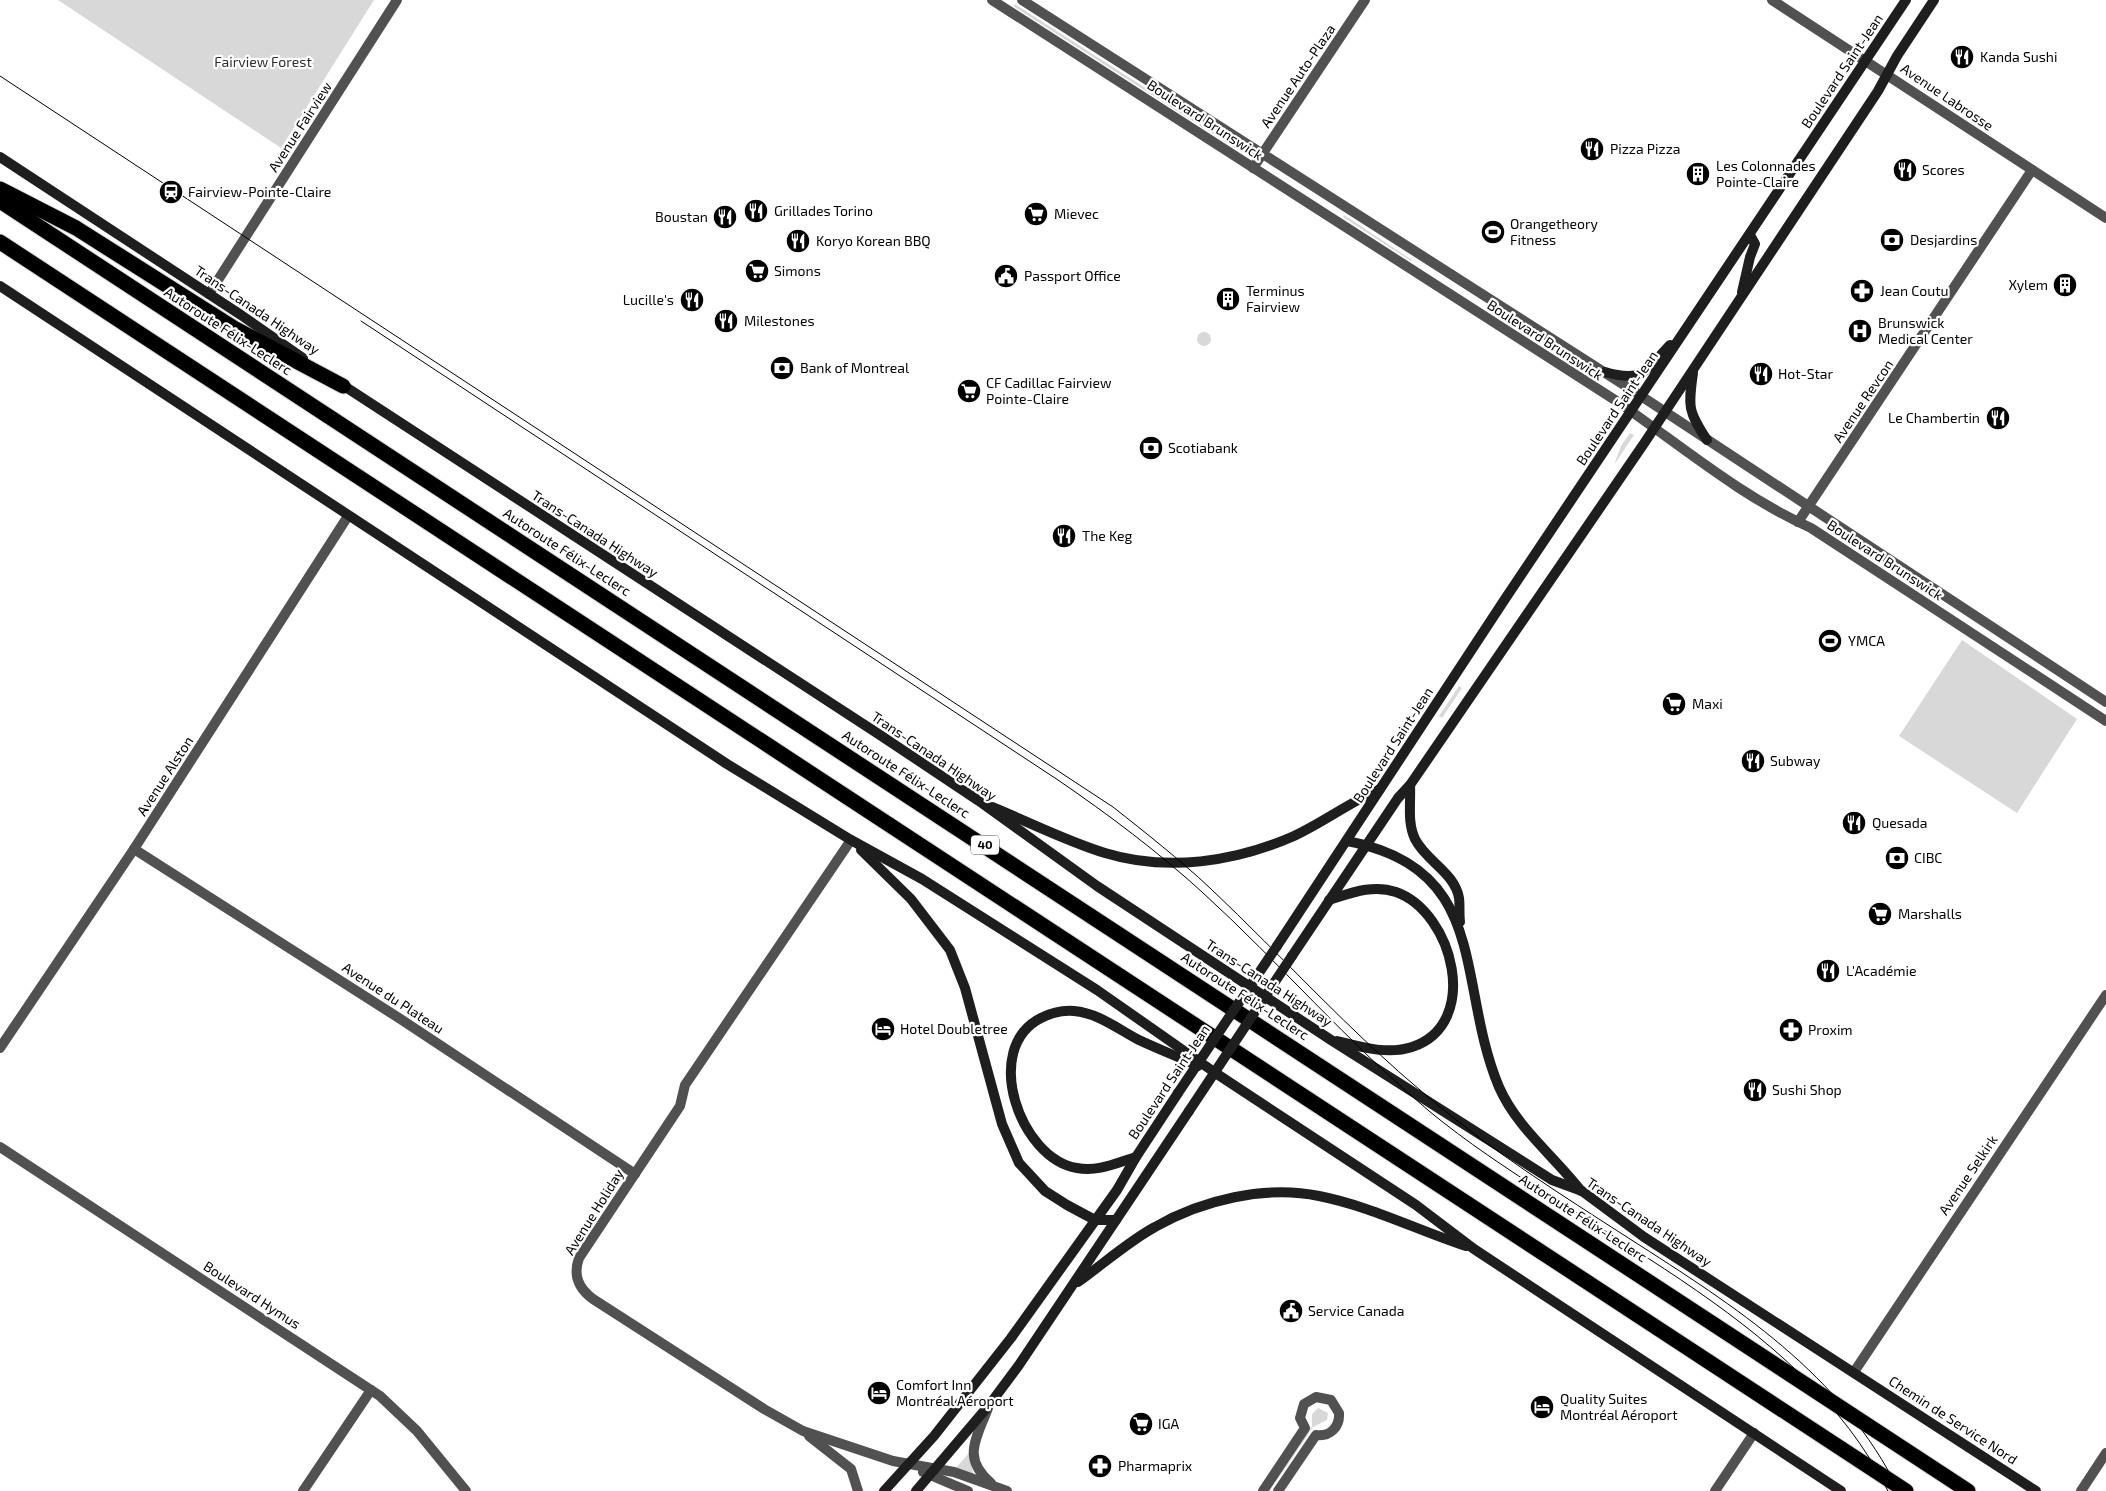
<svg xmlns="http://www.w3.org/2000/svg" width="2106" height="1491" font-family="'Exo 2',sans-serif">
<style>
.green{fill:#d8d8d8}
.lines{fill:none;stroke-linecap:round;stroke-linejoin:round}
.motorway-casing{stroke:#dbdbdb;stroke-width:17}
.minor{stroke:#515151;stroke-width:10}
.tertiary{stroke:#515151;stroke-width:10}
.secondary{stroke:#1e1e1e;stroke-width:10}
.motorway{stroke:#000;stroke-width:15}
.tram{stroke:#000;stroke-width:1}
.secondary-bridge{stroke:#1e1e1e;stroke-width:10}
.labels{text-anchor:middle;stroke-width:4.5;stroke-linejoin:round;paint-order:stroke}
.shield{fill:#fff;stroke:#4c4c4c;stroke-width:1}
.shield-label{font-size:12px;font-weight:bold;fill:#000}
.poi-label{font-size:14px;fill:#000;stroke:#fff;text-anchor:start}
.park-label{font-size:14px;fill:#2f2f2f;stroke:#fff}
.street-label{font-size:14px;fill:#000;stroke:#fff}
</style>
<rect width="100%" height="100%" fill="#fff"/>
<g class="green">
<path d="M58,0H374L281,148Z"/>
<path d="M1015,4L1242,150L1241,152L1013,6Z"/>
<path d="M1344,215L1412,260L1411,261L1343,217Z"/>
<circle cx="1204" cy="339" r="7"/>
<path d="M1630,433L1634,435L1614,465L1621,446Z"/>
<path d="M1962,640L2077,719L2017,813L1899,736Z"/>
<path d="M1459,686L1462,688L1442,718L1439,716Z"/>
<path d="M1318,1408L1328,1413L1327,1420L1313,1427L1270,1491L1312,1426V1414Z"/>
<path d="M969,1453L973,1473L971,1475L955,1469Z"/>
</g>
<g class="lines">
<g class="motorway-casing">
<g id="motorway">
<path d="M0,189L76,228L234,328L343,386"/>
<path d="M0,201L1968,1491"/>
<path d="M0,242L1906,1491"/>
</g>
</g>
<g class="minor">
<path d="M1798,522L2032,170"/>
<path d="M851,840L685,1085L680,1106L579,1258C573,1275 578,1288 593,1299L764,1409L803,1431L893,1461L954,1472L1007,1491"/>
<path d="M134,849L402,1020L635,1174"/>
<path d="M0,1048L134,849L348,516"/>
<path d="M1854,1372L2106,995"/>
<path d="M989,1405C978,1437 960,1457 991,1483"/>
<path d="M809,1436L851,1469L858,1491"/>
<path d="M923,1472L968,1491"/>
<path d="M303,1491L371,1390"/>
<path d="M1263,1491L1305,1428L1300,1418L1304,1404L1316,1397L1331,1400L1339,1413C1340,1427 1330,1437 1316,1435L1278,1491"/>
<path d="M1715,1491L1754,1433"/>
<path d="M2081,1491L2106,1453"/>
</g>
<g class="tertiary">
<path d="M992,0L1615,400C1679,444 1740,496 1811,528L2106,721"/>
<path d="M1022,0L1632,390L2106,702"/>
<path d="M1772,0L2106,218"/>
<path d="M1253,168L1365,0"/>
<path d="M209,294L397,0"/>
<path d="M0,1147L380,1396L417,1431L466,1491"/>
</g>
<g class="secondary">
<path d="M0,157L241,315L303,358"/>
<path d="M0,286L727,764L851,840L922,879L1097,990L1217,1074L1416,1205L1474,1249L1841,1491"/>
<path d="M1742,292L1750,257L1755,244L1750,235"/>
<path d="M1605,372C1643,383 1645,371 1670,345"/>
<path d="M1693,373C1688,407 1688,411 1707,440"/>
<path d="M338,382L880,735L979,801L1097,886L1331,1040L1552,1180L1582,1191L1644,1237L2036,1491"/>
<path d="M1410,785C1411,803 1407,822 1415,839C1426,861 1455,873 1459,898C1460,906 1459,914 1460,922"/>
<path d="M992,807C1029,822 1066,841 1105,853C1167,872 1235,862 1294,836C1324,822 1350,802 1380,789"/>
<path d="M1347,841C1492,869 1455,982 1499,1087C1517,1128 1554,1156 1581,1191"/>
<path d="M861,850L911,899L950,950L965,988L1002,1124L1019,1163L1045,1191L1067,1205L1095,1220H1116"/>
<path d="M1329,900C1351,893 1373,884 1396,892C1453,912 1482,1024 1412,1047C1388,1055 1361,1047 1337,1041"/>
<path d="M1277,946L1505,599L1906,0"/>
<path d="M1292,956L1398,798L1410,785L1645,442L1878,91L1897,56L1934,0"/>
<path d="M1136,1157C1116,1163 1098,1172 1077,1168C1020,1159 981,1048 1041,1018C1051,1013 1062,1010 1074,1011C1098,1013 1118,1029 1139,1040C1158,1049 1179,1057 1198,1066"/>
<path d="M1078,1282C1102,1265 1129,1241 1155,1227C1202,1200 1265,1185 1319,1196C1370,1206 1417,1230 1466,1246"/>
<path d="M884,1491L934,1436L1011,1338L1117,1190L1136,1157L1178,1093"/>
<path d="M916,1491L990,1404L1019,1365L1189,1111"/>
</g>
<use href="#motorway" class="motorway"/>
<g class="tram">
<path d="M0,76L1113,807C1146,833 1179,859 1210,888C1283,957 1350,1032 1427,1096C1490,1150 1560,1194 1630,1239C1736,1307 1841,1373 1899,1491"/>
<path d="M361,321L1058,780C1109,815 1157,851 1202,892C1280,963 1348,1043 1429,1111C1577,1233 1799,1312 1888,1491"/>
</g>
<g class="secondary-bridge">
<path d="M1178,1093L1277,946"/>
<path d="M1189,1111L1292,956"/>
</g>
</g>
<defs>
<g id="restaurant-disc" transform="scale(1.25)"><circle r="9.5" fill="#000" stroke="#fff"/><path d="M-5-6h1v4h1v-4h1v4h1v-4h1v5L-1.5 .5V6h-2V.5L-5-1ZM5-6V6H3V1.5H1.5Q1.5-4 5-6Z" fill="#fff"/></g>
<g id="building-disc" transform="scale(1.25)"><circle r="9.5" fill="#000" stroke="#fff"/><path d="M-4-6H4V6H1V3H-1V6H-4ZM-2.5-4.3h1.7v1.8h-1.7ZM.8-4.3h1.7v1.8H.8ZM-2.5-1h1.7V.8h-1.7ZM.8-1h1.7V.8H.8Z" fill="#fff"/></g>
<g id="station-disc" transform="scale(1.25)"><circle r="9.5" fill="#000" stroke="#fff"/><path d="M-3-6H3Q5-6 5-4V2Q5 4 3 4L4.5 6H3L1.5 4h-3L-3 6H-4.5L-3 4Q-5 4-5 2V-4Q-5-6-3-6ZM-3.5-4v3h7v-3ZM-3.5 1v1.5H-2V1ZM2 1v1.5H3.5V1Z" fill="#fff"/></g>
<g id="supermarket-disc" transform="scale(1.25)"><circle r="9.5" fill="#000" stroke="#fff"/><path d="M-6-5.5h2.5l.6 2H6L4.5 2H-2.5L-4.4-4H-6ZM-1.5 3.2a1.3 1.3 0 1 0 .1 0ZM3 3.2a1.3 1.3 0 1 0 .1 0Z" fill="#fff"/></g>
<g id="stadium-disc" transform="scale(1.25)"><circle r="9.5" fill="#000" stroke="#fff"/><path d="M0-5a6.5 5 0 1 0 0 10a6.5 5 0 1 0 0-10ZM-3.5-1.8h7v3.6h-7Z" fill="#fff"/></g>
<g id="bank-disc" transform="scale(1.25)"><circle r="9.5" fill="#000" stroke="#fff"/><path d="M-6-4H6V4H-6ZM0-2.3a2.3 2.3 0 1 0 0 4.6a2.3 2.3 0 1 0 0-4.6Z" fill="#fff"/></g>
<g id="civic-disc" transform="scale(1.25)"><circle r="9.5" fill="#000" stroke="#fff"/><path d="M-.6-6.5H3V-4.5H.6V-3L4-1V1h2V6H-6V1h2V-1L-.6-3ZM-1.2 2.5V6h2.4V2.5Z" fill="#fff"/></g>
<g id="pharmacy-disc" transform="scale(1.25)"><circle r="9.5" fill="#000" stroke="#fff"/><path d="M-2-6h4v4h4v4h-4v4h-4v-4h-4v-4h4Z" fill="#fff"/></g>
<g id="hospital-disc" transform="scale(1.25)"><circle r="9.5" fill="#000" stroke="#fff"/><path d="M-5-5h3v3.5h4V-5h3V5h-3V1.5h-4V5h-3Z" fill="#fff"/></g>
<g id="hotel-disc" transform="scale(1.25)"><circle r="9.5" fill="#000" stroke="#fff"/><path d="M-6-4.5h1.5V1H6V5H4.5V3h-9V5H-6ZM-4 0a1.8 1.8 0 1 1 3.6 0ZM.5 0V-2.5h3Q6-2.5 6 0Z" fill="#fff"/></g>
</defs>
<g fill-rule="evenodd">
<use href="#restaurant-disc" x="1962" y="57"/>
<use href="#restaurant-disc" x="1592" y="149"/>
<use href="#restaurant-disc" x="1905" y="170"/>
<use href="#building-disc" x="1698" y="174"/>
<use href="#station-disc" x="171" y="192"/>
<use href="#restaurant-disc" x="756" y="211"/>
<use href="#supermarket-disc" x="1036" y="214"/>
<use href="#restaurant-disc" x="725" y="217"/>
<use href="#stadium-disc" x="1493" y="232"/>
<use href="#bank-disc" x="1892" y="240"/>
<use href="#restaurant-disc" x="798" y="241"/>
<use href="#supermarket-disc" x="757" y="271"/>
<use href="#civic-disc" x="1006" y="276"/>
<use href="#building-disc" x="2065" y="285"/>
<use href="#pharmacy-disc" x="1862" y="291"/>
<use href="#building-disc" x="1228" y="299"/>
<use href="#restaurant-disc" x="692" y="300"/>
<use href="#restaurant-disc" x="726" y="321"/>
<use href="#hospital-disc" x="1860" y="331"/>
<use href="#bank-disc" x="782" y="368"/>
<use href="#restaurant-disc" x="1761" y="374"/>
<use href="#supermarket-disc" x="969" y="391"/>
<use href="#restaurant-disc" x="1998" y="418"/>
<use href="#bank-disc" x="1151" y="448"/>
<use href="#restaurant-disc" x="1064" y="536"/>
<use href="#stadium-disc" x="1830" y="641"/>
<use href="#supermarket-disc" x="1674" y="704"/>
<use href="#restaurant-disc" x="1753" y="761"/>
<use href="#restaurant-disc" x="1854" y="823"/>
<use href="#bank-disc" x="1897" y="858"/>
<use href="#supermarket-disc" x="1880" y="914"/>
<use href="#restaurant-disc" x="1828" y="971"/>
<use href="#hotel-disc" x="883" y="1029"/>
<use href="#pharmacy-disc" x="1791" y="1030"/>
<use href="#restaurant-disc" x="1755" y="1090"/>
<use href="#civic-disc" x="1291" y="1311"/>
<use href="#hotel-disc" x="879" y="1393"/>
<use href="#hotel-disc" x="1542" y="1407"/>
<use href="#supermarket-disc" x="1141" y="1424"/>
<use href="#pharmacy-disc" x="1100" y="1466"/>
</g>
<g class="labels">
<rect class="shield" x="971" y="835.5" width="28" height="19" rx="4"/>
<g class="shield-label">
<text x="985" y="849">40</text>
</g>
<g class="poi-label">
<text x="1980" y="62">Kanda Sushi</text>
<text x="1610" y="154">Pizza Pizza</text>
<text x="1716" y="171">Les Colonnades<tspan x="1716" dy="16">Pointe-Claire</tspan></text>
<text x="1922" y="175">Scores</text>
<text x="188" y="197">Fairview-Pointe-Claire</text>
<text x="774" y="216">Grillades Torino</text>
<text x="1054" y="219">Mievec</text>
<text x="708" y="222" text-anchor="end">Boustan</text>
<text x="1510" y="229">Orangetheory<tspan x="1510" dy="16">Fitness</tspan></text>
<text x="1910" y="245">Desjardins</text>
<text x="816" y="246">Koryo Korean BBQ</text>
<text x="774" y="276">Simons</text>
<text x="1024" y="281">Passport Office</text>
<text x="2048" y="290" text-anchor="end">Xylem</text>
<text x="1246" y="296">Terminus<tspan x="1246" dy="16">Fairview</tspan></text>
<text x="1880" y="296">Jean Coutu</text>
<text x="674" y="305" text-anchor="end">Lucille's</text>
<text x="744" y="326">Milestones</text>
<text x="1878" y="328">Brunswick<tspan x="1878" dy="16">Medical Center</tspan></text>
<text x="800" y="373">Bank of Montreal</text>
<text x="1778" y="379">Hot-Star</text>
<text x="986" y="388">CF Cadillac Fairview<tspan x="986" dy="16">Pointe-Claire</tspan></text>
<text x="1980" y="423" text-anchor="end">Le Chambertin</text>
<text x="1168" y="453">Scotiabank</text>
<text x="1082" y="541">The Keg</text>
<text x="1848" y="646">YMCA</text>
<text x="1692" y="709">Maxi</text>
<text x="1770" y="766">Subway</text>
<text x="1872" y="828">Quesada</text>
<text x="1914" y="863">CIBC</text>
<text x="1898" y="919">Marshalls</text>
<text x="1846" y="976">L'Académie</text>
<text x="900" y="1034">Hotel Doubletree</text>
<text x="1808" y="1035">Proxim</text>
<text x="1772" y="1095">Sushi Shop</text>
<text x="1308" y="1316">Service Canada</text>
<text x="896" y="1390">Comfort Inn<tspan x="896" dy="16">Montréal Aéroport</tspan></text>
<text x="1560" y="1404">Quality Suites<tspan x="1560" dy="16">Montréal Aéroport</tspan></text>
<text x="1158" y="1429">IGA</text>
<text x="1118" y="1471">Pharmaprix</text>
</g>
<g class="park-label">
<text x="263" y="67">Fairview Forest</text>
</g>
<g class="street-label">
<text transform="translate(1842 71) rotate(-56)" y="5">Boulevard Saint-Jean</text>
<text transform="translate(1298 76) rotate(-56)" y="5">Avenue Auto-Plaza</text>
<text transform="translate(1947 97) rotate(34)" y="5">Avenue Labrosse</text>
<text transform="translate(1205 120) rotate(33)" y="5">Boulevard Brunswick</text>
<text transform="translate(300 127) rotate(-57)" y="5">Avenue Fairview</text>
<text transform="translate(257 310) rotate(34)" y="5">Trans-Canada Highway</text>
<text transform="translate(228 331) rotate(33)" y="5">Autoroute Félix-Leclerc</text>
<text transform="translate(1545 340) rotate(33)" y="5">Boulevard Brunswick</text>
<text transform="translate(1863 401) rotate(-56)" y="5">Avenue Revcon</text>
<text transform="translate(1617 408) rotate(-56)" y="5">Boulevard Saint-Jean</text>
<text transform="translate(595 534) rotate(33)" y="5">Trans-Canada Highway</text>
<text transform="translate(567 552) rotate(33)" y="5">Autoroute Félix-Leclerc</text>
<text transform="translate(1885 560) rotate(33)" y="5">Boulevard Brunswick</text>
<text transform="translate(1393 745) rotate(-57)" y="5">Boulevard Saint-Jean</text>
<text transform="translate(934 756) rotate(34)" y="5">Trans-Canada Highway</text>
<text transform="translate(906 774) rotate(33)" y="5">Autoroute Félix-Leclerc</text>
<text transform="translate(165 776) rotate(-57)" y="5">Avenue Alston</text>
<text transform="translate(1269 983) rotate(33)" y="5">Trans-Canada Highway</text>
<text transform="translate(1245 996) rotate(33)" y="5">Autoroute Félix-Leclerc</text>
<text transform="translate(393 998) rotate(33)" y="5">Avenue du Plateau</text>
<text transform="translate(1169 1082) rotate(-56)" y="5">Boulevard Saint-Jean</text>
<text transform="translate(1968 1175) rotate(-56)" y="5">Avenue Selkirk</text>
<text transform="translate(594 1212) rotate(-58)" y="5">Avenue Holiday</text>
<text transform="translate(1583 1218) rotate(33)" y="5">Autoroute Félix-Leclerc</text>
<text transform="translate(1649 1222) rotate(34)" y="5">Trans-Canada Highway</text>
<text transform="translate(252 1295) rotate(33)" y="5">Boulevard Hymus</text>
<text transform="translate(1953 1420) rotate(33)" y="5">Chemin de Service Nord</text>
</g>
</g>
</svg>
